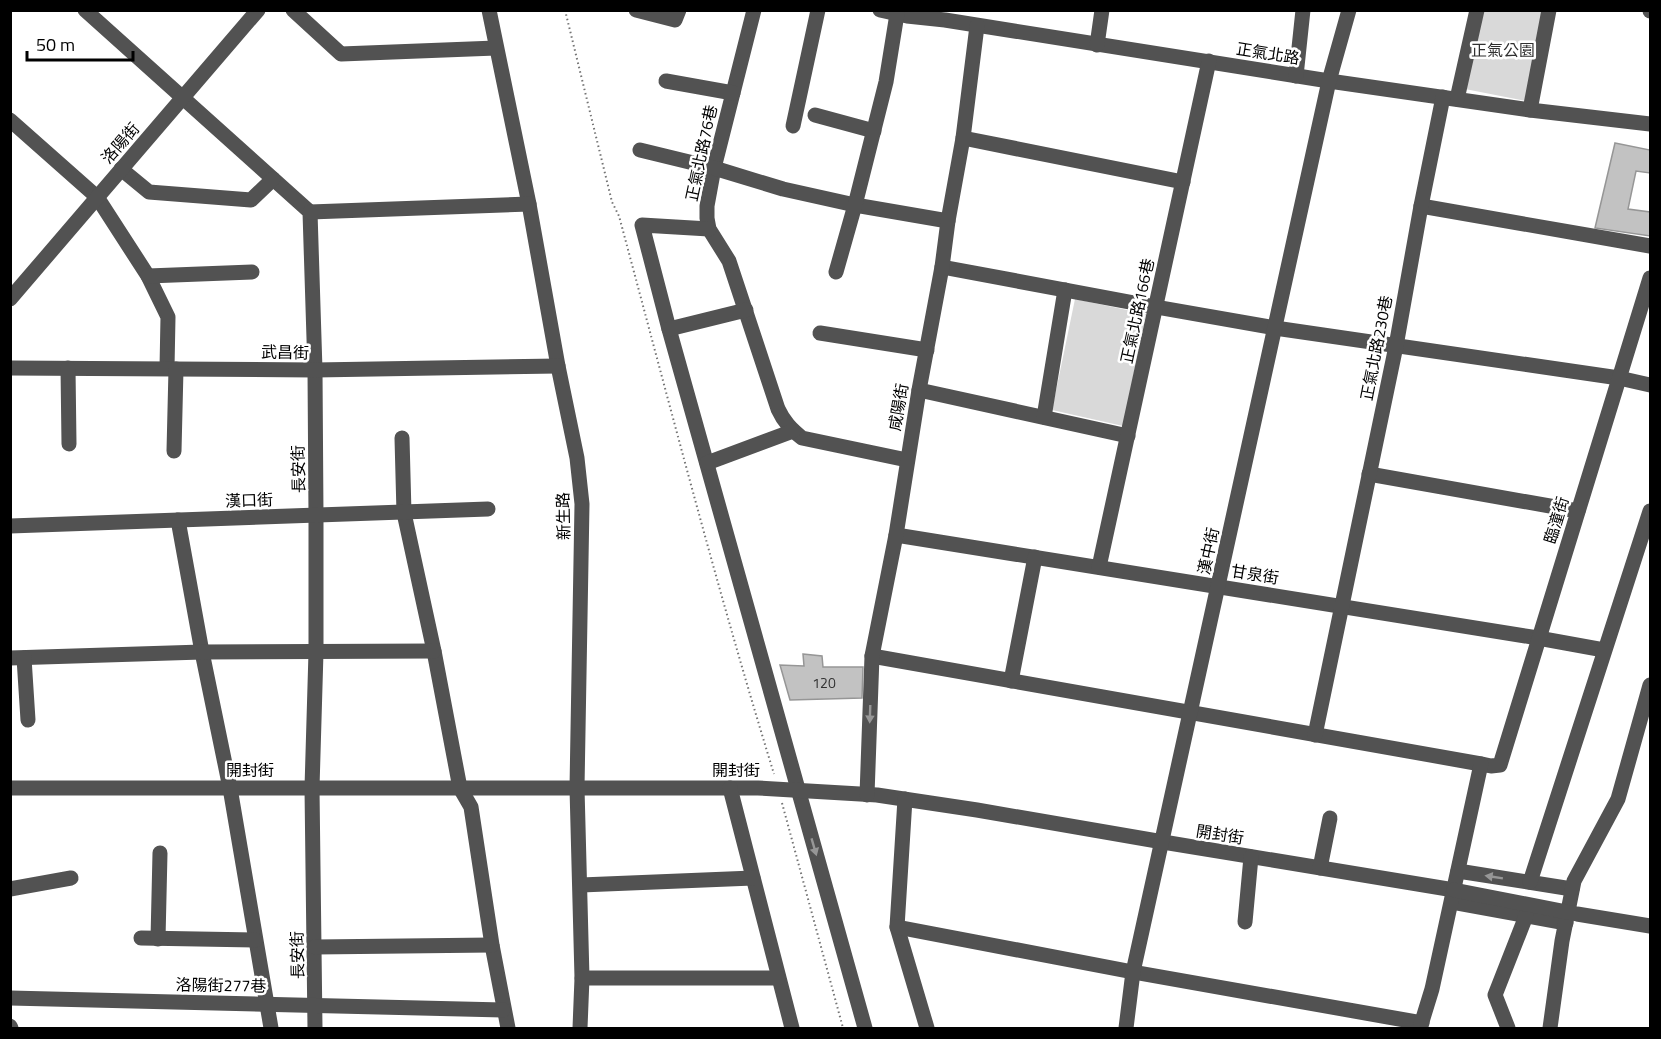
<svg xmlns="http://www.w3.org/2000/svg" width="1661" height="1039" font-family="'Titillium Web','Noto Sans TC',sans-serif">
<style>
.green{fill:#d9d9d9}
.building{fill:#c2c2c2;stroke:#969696;stroke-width:1.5}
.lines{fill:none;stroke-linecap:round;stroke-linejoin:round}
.path{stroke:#747474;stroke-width:2;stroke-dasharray:1.5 3;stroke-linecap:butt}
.minor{stroke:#525252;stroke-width:15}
.minor-bridge{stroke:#525252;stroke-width:15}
.oneway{fill:#979797}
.labels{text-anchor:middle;stroke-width:5;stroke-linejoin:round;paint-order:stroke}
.number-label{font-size:14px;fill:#303030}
.park-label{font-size:16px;fill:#303030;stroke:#fff}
.street-label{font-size:16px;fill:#000;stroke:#fff}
</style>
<rect width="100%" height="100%" fill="#fff"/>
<g class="green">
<path d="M1480,11H1542L1526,101L1465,89Z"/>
<path d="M1075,299L1146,314L1123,426L1052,410Z"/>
</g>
<g class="building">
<path d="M1615,143L1650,150V173L1636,171L1628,209L1650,212V236L1595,228Z"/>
<path d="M803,654L822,656L823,667H863L862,698L790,700L780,665L804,666Z"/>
</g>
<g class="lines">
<g class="path">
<path d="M565,10L612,202L619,216C669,402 717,589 774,774"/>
<path d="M782,803L843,1028"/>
</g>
<g class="minor">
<path d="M85,10L310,212L315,370L316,516V652L312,788L315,1028"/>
<path d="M293,10L341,54L496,48"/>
<path d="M489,10L529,204L558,366L577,458L582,504L577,788L582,978L580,1028"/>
<path d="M636,10L675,20L679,10"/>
<path d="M754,10L714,168L707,206V218L709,229L729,261L778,409C784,422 791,429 802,438L907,460"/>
<path d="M880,10L907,16L945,20L1329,81L1530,110L1650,124"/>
<path d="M1650,10V11"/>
<path d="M1097,45L1102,10"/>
<path d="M1296,76L1303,10"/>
<path d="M666,81L733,93"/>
<path d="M1457,99L1477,10"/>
<path d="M1530,110L1549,10"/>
<path d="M815,115L874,131"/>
<path d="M10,120L97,197L148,276L168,317L167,368"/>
<path d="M793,126L818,10"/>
<path d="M963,138L1183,182"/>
<path d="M640,150L714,168L783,189L855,205L948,221"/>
<path d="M121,169L149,192L251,200L273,179"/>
<path d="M1421,206L1650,246"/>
<path d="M310,212L529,204"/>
<path d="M709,229L642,225L669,329L865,1028"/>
<path d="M942,267L1156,307L1275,328L1619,378L1650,385"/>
<path d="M836,272L855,205L886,82L897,14"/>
<path d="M148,276L252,272"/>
<path d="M10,299L258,10"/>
<path d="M669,329L746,310"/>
<path d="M820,333L927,350"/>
<path d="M10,368L315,370L558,366"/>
<path d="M68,368L69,444"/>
<path d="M919,390L1128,436"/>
<path d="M1044,417L1065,290"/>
<path d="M402,438L404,513L434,651L460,788L471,807L492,945L508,1028"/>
<path d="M174,451L176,369"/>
<path d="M707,463L793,431"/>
<path d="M1369,474L1578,511"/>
<path d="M178,520L202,652L230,788L271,1028"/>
<path d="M10,526L488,509"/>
<path d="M896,535L1538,638L1604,650"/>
<path d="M1099,567L1209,61"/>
<path d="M872,656L1481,764L1491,766L1500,765L1650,278"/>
<path d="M10,658L202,652L434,651"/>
<path d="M24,658L28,720"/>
<path d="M1011,681L1035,557"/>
<path d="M1315,735L1396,346L1421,206L1443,97"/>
<path d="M10,788H758L877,795L977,810L1163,842L1454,890"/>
<path d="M730,788L792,1028"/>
<path d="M867,795L872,656L896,535L919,390L942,267L948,221L963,138L977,26"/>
<path d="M905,799L897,927L927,1028"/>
<path d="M1320,868L1330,818"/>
<path d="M1458,871L1572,889"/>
<path d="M1530,882L1650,511"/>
<path d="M581,885L753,878"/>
<path d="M10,889L71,878"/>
<path d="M1452,902L1566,923"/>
<path d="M1245,922L1251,857"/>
<path d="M897,927L1133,972L1422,1023"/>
<path d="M141,938L255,940"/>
<path d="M158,939L160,853"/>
<path d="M315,947L492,945"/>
<path d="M582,978H778"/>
<path d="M10,998L503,1010"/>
<path d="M10,1026L11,1028"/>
<path d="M1126,1028L1133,972L1329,81L1349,10"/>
<path d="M1420,1028L1432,989L1481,764"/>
<path d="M1508,1028L1495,995L1526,916"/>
<path d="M1550,1028L1562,941L1574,881L1618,799L1650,685"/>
</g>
<path class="minor-bridge" d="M1454,890L1577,914L1650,926"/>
</g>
<defs><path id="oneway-solid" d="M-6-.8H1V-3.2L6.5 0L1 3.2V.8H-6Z" transform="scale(1.5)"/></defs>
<g class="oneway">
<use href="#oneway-solid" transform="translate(870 714) rotate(92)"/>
<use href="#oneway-solid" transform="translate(814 847) rotate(74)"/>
<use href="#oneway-solid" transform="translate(1494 877) rotate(-171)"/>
</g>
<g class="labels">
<g class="number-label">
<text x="824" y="688">120</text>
</g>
<g class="park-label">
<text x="1503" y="56">正氣公園</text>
</g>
<g class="street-label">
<text transform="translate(1268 53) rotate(9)" y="6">正氣北路</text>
<text transform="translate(120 143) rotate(-49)" y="6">洛陽街</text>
<text transform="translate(701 153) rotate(-78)" y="6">正氣北路76巷</text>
<text transform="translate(1137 311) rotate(-78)" y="6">正氣北路166巷</text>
<text transform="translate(1376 348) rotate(-79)" y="6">正氣北路230巷</text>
<text transform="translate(285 352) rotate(1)" y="6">武昌街</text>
<text transform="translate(898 407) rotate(-80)" y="6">咸陽街</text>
<text transform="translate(298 469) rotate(-91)" y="6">長安街</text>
<text transform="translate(249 500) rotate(-2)" y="6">漢口街</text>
<text transform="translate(563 516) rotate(-91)" y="6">新生路</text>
<text transform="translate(1556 520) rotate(-73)" y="6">臨潼街</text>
<text transform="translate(1208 551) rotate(-78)" y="6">漢中街</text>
<text transform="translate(1255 574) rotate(9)" y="6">甘泉街</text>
<text x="250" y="776">開封街</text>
<text x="736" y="776">開封街</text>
<text transform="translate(1220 834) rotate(9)" y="6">開封街</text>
<text transform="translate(297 955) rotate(-91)" y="6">長安街</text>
<text transform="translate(221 985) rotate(1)" y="6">洛陽街277巷</text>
</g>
</g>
<rect width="1661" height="1039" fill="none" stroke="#000000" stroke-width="24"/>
<path d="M27 51v9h106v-9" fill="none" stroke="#000000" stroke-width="3"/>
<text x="36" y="51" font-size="18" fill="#000000" stroke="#ffffff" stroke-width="4.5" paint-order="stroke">50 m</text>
</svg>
